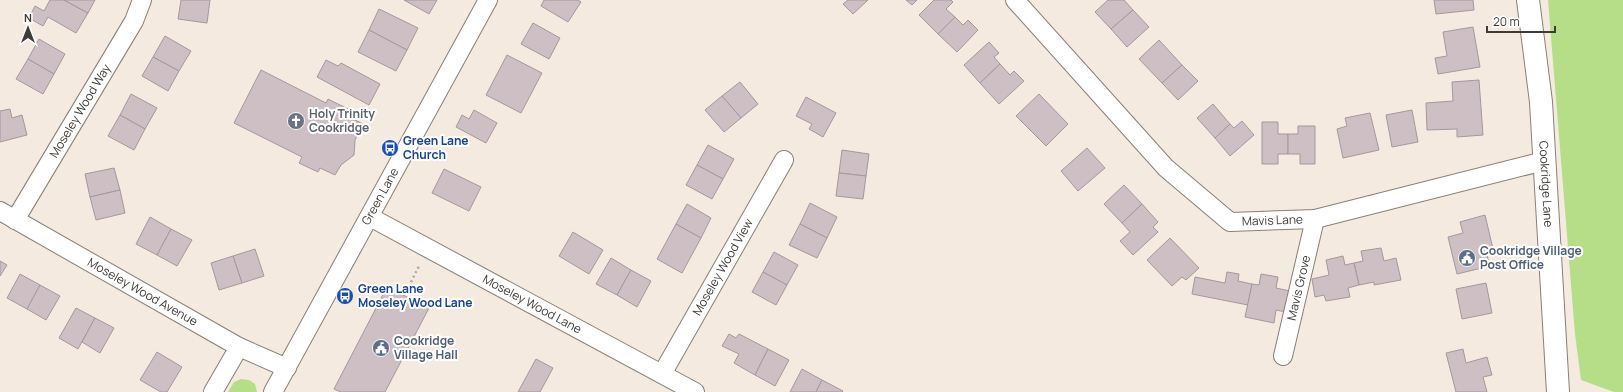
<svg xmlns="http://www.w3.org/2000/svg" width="1623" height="392" font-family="Manrope,sans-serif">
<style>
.green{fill:#b6de88}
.building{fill:#cebfc5;stroke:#a5979c}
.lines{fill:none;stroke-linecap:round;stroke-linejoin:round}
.minor-casing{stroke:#8a7f76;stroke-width:20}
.tertiary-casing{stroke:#8a7f76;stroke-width:24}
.path{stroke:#b1a9a1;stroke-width:2.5;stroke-dasharray:2 3;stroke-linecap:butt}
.minor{stroke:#fff;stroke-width:18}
.tertiary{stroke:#fff;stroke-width:22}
.labels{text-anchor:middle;stroke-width:4;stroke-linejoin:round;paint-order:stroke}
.street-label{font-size:12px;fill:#3f3b37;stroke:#fff}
.worship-label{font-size:12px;font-weight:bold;fill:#5b616d;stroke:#fff;text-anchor:start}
.transit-label{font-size:12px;font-weight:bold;fill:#164399;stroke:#fff;text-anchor:start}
.service-label{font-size:12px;font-weight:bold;fill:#4e5e75;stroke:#fff;text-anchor:start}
</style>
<rect width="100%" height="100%" fill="#f5eae0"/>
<g class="green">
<path d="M1548,0H1623V392H1614L1581,380L1575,334Z"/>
<path d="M241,379L249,380L255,384L257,392H228L234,382Z"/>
</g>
<g class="building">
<path d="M50,0H64L88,13L76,33L48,17L43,26L29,18L35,6L44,11Z"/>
<path d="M64,0H95L88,13Z"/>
<path d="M181,0H210L207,23L178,19Z"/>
<path d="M404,0H437L429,14Z"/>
<path d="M544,0H578L581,2L568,22L541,6Z"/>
<path d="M848,0H868L853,14L843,4Z"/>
<path d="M906,0H917L912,5Z"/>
<path d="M934,0H951L953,2L946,9L955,17L938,34L919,15Z"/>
<path d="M1108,0H1124L1133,10L1111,29L1095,12Z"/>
<path d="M1434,0H1473L1474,10L1436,14Z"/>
<path d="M379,9L418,28L407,50L369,30Z"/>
<path d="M1133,10L1149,27L1127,47L1111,29Z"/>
<path d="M955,17L963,25L968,20L978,30L957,52L938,34Z"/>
<path d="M533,23L560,38L549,59L521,44Z"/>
<path d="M1473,27L1480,67L1438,74L1435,58L1447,56L1443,32Z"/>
<path d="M369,30L407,50L396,71L358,52Z"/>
<path d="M165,36L191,51L179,71L153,57Z"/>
<path d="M39,39L65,54L54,74L28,59Z"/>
<path d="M1159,40L1182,65L1162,83L1139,59Z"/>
<path d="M989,42L999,53L994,57L1000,64L980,83L964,65Z"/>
<path d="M507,55L542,73L521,113L486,95Z"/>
<path d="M153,57L179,71L168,91L142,76Z"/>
<path d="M28,59L54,74L43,94L16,79Z"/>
<path d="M326,60L338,66L341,63L380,84L369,105L317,77Z"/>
<path d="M1000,64L1010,75L1014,71L1024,81L999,104L980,83Z"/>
<path d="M1182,65L1198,81L1178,100L1162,83Z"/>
<path d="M261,70L326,103L328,99L356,113L353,119L363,124L355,140L354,155L341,165L335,175L320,168L318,172L299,163L302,157L234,123Z"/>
<path d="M1479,80L1483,135L1457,137V129L1427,130L1426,103L1453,101L1452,82Z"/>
<path d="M740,82L758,104L741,118L722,96Z"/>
<path d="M131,94L157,108L145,129L120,115Z"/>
<path d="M1039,94L1068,124L1046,146L1016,116Z"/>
<path d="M722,96L741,118L724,132L705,110Z"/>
<path d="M806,97L836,113L823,137L809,129L812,124L796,116Z"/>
<path d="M1213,104L1230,124L1215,138L1197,118Z"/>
<path d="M10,109L12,118L22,115L27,135L0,142V111Z"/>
<path d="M474,110L497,123L486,143L456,127L462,115L469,119Z"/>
<path d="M1412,110L1418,142L1392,147L1386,115Z"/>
<path d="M1370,113L1379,150L1343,158L1337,129L1347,126L1345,118Z"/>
<path d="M120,115L145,129L134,150L108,136Z"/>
<path d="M1242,121L1254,135L1230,156L1215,138L1230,124L1234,128Z"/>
<path d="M1262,122H1278V134H1288V154H1278V164H1262Z"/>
<path d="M1298,126H1315V164H1300V154H1288V134H1298Z"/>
<path d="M708,145L734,159L723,179L697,165Z"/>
<path d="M1087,148L1105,168L1078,191L1061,171Z"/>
<path d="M842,150L869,154L866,176L839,173Z"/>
<path d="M697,165L723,179L712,199L686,185Z"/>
<path d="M114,168L120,190L90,197L85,174Z"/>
<path d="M444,169L481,187L469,211L432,193Z"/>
<path d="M839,173L866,176L863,199L836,196Z"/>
<path d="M1124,185L1142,204L1122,223L1104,204Z"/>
<path d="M120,190L125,213L96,220L90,197Z"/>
<path d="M810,203L837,217L827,238L800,224Z"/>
<path d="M687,204L711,218L701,238L676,224Z"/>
<path d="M1142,204L1158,222L1153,227L1158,232L1133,255L1120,241L1130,232L1122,223Z"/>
<path d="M1485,215L1494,253L1487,255L1490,266L1457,274L1448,237L1463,233L1460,222Z"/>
<path d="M150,217L171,229L157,255L136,244Z"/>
<path d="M676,224L701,238L682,273L657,259Z"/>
<path d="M800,224L827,238L817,258L789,245Z"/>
<path d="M171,229L192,240L177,266L157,255Z"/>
<path d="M573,232L603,250L589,274L559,256Z"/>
<path d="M1170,238L1199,268L1186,280L1182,277L1172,286L1147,260Z"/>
<path d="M1381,248L1384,261L1396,258L1401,280L1374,285V282L1359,285L1354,263L1363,261L1361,251Z"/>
<path d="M255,249L264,276L242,283L233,256Z"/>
<path d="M774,252L798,265L787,285L763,272Z"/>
<path d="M233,256L242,283L219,290L211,263Z"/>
<path d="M1343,256L1345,265L1354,263L1359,285L1348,288L1350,297L1326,301L1324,295L1315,297L1312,279L1329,275L1326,260Z"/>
<path d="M611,258L631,270L617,295L596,284Z"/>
<path d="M0,261L7,265L0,276Z"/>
<path d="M631,270L651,281L637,307L617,295Z"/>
<path d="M763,272L787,285L776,305L752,292Z"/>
<path d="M1227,272L1239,274L1238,281L1252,284L1248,305L1192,294L1195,277L1225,283Z"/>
<path d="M20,274L40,285L27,309L7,298Z"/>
<path d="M1261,274L1278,277L1276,288L1290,291L1286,312L1276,310L1274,323L1245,317L1252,284L1259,285Z"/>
<path d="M1486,283L1492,313L1462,319L1456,289Z"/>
<path d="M40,285L60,296L46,320L27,309Z"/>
<path d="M387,287L429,308L385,392H341L334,389Z"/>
<path d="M76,308L95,318L78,349L59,338Z"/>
<path d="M95,318L114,328L100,353L82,342Z"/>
<path d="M729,334L736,338L739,334L768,349L755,375L734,363L739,354L722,346Z"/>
<path d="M768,349L789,360L775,386L755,375Z"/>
<path d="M1463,349L1466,363L1487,357L1492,375L1483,377L1487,392H1456L1446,353Z"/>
<path d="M157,352L182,367L167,392H161L140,380Z"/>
<path d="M536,359L553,368L540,392H518Z"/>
<path d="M802,369L822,380L816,392H790Z"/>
<path d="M822,380L843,391L842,392H816Z"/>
</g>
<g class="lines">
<g class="minor-casing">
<g id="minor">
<path id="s1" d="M1015,0L1166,168L1230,222L1315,219L1544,161"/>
<path id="s2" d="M0,211L239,347L287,368"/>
<path id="s3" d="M370,217L695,392"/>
<path id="s4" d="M15,220L134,21L142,0"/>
<path id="s5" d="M1283,356L1315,219"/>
<path id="s6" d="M662,374L784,160"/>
<path d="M213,392L239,347"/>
<path id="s7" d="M273,392L488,0"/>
</g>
</g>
<g class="tertiary-casing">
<g id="tertiary">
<path id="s8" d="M1528,0L1541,102L1558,392"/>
</g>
</g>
<path class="path" d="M411,282L419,266"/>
<use href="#minor" class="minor"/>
<use href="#tertiary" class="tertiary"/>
</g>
<defs>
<g id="church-disc" transform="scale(0.9)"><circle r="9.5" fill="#6b7280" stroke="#fff"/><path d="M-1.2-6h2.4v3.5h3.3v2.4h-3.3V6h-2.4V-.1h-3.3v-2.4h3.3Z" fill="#fff"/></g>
<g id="bus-disc" transform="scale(0.9)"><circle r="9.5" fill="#1a4fb4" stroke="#fff"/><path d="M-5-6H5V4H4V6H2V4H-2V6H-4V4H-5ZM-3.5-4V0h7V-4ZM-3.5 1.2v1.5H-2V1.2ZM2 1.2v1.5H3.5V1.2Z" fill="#fff"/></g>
<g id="civic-disc" transform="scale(0.9)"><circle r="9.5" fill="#5c6f8a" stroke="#fff"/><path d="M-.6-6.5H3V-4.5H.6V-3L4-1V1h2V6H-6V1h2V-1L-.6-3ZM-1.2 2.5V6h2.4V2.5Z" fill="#fff"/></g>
</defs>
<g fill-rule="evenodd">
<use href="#church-disc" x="296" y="121"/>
<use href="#bus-disc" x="390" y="148"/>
<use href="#civic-disc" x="1467" y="258"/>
<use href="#bus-disc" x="345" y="296"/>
<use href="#civic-disc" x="381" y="348"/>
</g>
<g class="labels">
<g class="street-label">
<text dy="4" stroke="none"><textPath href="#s4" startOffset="127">Moseley Wood Way</textPath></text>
<text dy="4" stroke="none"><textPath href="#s8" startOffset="185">Cookridge Lane</textPath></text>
<text dy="4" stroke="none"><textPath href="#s7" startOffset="223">Green Lane</textPath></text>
<text dy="4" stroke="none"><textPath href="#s1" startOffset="352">Mavis Lane</textPath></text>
<text dy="4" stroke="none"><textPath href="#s6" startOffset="123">Moseley Wood View</textPath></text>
<text dy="4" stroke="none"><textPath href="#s5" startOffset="70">Mavis Grove</textPath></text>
<text dy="4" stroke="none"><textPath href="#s2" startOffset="164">Moseley Wood Avenue</textPath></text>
<text dy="4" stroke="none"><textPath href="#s3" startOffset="184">Moseley Wood Lane</textPath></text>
</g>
<g class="worship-label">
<text x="309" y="118">Holy Trinity<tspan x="309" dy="14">Cookridge</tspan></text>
</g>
<g class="transit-label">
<text x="403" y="145">Green Lane<tspan x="403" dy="14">Church</tspan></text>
<text x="358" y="293">Green Lane<tspan x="358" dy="14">Moseley Wood Lane</tspan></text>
</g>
<g class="service-label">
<text x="1480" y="255">Cookridge Village<tspan x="1480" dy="14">Post Office</tspan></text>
<text x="394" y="345">Cookridge<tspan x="394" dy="14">Village Hall</tspan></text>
</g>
</g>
<g transform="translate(28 28)" stroke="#ffffff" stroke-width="3" paint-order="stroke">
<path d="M0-3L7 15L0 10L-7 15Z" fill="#3f3b37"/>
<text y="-6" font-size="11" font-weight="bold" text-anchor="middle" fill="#3f3b37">N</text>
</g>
<path d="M1487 26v6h68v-6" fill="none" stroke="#3f3b37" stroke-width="2"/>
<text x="1493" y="26" font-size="12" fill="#3f3b37" stroke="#ffffff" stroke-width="3" paint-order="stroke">20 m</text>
</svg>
